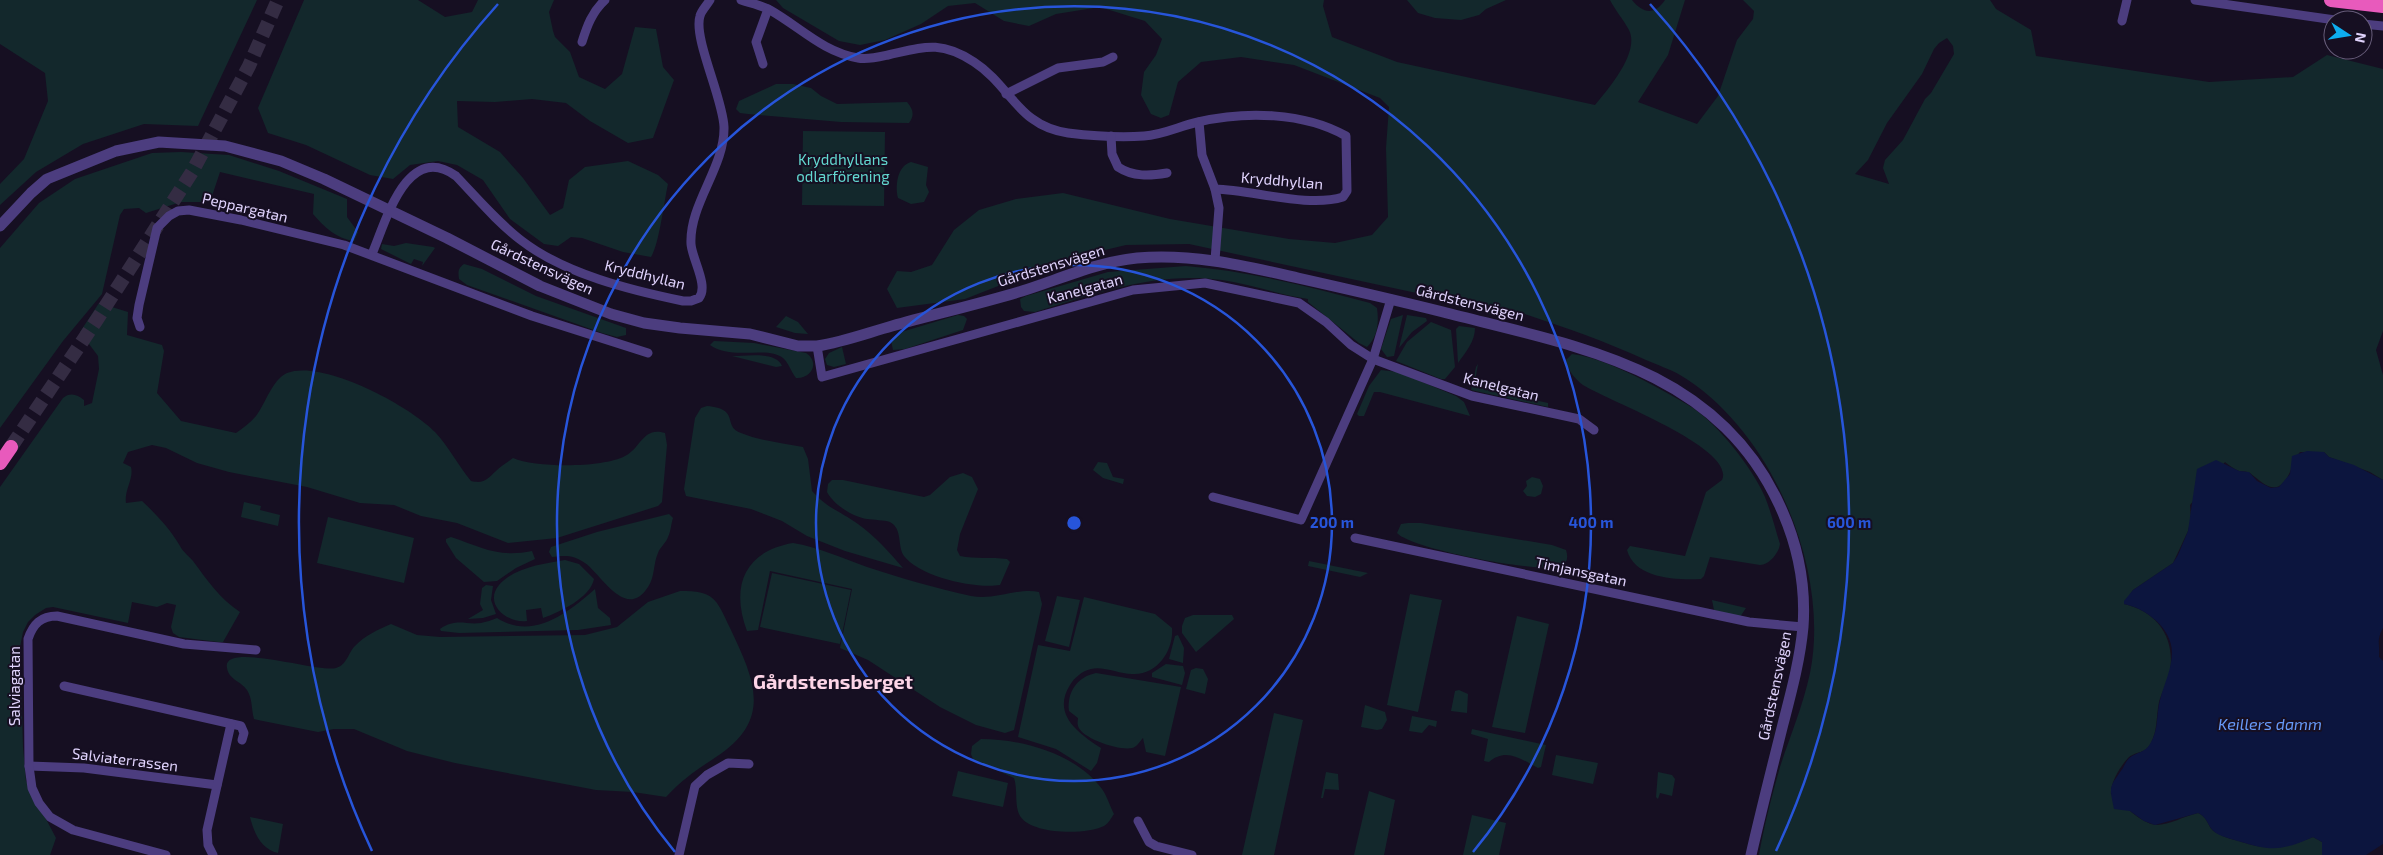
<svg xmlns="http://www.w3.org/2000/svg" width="2383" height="855" font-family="'Exo 2',sans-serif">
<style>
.green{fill:#13282c;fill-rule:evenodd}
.water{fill:#0c153e}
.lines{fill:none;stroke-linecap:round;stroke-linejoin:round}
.trunk-tunnel{stroke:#342c43;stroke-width:14;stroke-dasharray:14 7;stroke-linecap:butt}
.minor{stroke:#4c3d7f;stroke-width:9}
.tertiary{stroke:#4c3d7f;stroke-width:11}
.trunk{stroke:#e85abc;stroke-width:14}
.ring{fill:none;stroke:#2755da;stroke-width:2.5}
.labels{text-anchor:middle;stroke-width:4;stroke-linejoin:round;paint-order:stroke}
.park-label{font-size:15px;fill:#63d9d1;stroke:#160f22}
.street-label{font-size:15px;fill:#e0d3fd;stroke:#160f22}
.water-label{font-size:16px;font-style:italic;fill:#6799f7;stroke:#160f22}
.district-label{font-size:20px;font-weight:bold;fill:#fdd5e7;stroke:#160f22}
.centre{fill:#2755da;stroke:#160f22;stroke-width:2.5}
.ring-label{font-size:15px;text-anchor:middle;font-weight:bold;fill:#2755da;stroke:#160f22;stroke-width:4;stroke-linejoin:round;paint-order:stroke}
</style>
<rect width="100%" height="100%" fill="#160f22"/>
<g class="green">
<path d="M0,0H257L198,126L144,124L83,144L36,172L0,205V184L24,159L48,101L45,73L0,44Z"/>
<path d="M304,0H418L445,17L472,12L478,0H554L549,12L553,31L555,37L570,52L579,77L605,89L622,74L635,27L656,29L663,67L674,80L653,138L628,143L590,121L566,103L532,99L495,102L457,101L458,127L500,152L523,178L550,215L563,208L569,180L585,167L628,161L658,175L668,184C664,202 659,245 651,257L623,252L582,238L571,237L558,246L544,244L510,219L483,180L457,165L438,161L410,165L393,179L370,175L306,145L268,133L258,108Z"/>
<path d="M776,0H1324L1323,6L1332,37L1397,62L1595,105C1609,88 1640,52 1629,30C1623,19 1615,10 1610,0H1632C1643,14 1655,15 1665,0H1685L1668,55L1638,102L1697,124L1718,96L1737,40L1753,19L1754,11L1743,0H1990L1996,9L2031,30L2036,56L2209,82L2293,77L2327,55L2383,69V331L2376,350L2383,375V480L2370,472L2329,457L2324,452H2300C2290,464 2294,466 2288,476C2276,498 2263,483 2250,473C2247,471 2243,472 2239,471C2234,469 2229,465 2225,462L2190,505L2191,518L2188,531L2173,563L2133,590L2124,604C2160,612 2177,642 2169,676C2167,685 2161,693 2159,702C2156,716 2158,729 2151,743C2145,754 2137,751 2129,757C2121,765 2110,783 2111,794C2121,803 2142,824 2156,825C2170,825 2184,816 2198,813C2209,818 2207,827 2215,832C2224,838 2236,840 2245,843C2270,851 2289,847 2313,837L2322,842V855H1759C1764,826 1772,795 1780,767C1790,736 1803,706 1810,673C1831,570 1771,429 1680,375C1670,369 1657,365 1646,360C1605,341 1564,327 1522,313L1509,311L1518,317L1514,319L1488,314L1491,309L1189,244L1126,245L1067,259L965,299L897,308L887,289L897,271L911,272L932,265L954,230L979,210L1016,199L1063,193L1170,219L1289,239L1335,243L1372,235L1388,217L1386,148L1389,107L1380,98L1294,65L1241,57L1201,62L1178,82L1169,115L1161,118L1151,114L1141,95L1144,72L1156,55L1162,39L1145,21L1100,7L1056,14L1029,26L1004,21L975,3L948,6L921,24L885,40L860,45L839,41L783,8ZM1947,38L1953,46L1954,54L1931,93L1925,99L1903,140L1885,160L1883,168L1889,184L1855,174L1868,160L1887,123L1922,74L1934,49L1939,43Z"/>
<path d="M1407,0H1506L1486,9L1479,15L1461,20L1435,18L1418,13Z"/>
<path d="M776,84H793L811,88L821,96L837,104L907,102C913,109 915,115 909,123L841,122L748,114L740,113L736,109L739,101Z"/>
<path d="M803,131L885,132L884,206L802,205Z"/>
<path d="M181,152L229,155L279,171L347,199V217L358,232L354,241C337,239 324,227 313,214L314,194L220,172L210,202H181L146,213L139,208L124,209L120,215L102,294L63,341L0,428V248L39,203L75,179L152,153Z"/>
<path d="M911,162L928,167L926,185L929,192L924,202L911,204L898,198C895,186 897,166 911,162Z"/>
<path d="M406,243L433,247L435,248L422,266L423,262L414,259L411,264L381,249L382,244L394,246Z"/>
<path d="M464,264L482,269L536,296L626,328V335L617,337L602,333L467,285L459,279C458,272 458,268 464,264Z"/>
<path d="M1186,266C1249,271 1310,287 1370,303L1377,308C1379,322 1378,337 1367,347L1359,343L1308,302V299C1279,295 1251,284 1222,280C1158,271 1096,293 1035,312L1024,311L1021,307L1020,299L1026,296L1108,272Z"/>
<path d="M99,303L128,312L127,335L162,345L164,351L157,393L181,421L236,433C243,428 250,423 256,416C266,403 272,380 287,373C323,359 410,406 435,432C449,447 458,465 471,481C485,484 487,479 496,471C501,466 508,462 513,458C536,468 603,468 625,456C641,448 643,426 665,433L667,445L662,502L658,506L557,538L508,543L457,523L421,516L394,505L360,503L307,487L229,472L197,463L166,448L152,445L128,452L123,463L131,467C134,479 124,490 126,503L142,501C157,515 170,529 180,546C183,552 189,556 193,561C207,580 220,599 240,612L223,642H218L179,637L173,633L171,627L176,605L167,603L157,607L132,602L128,623L53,607L46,608L35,615L28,622L23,632L20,647L23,747L26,781L56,838L50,855H0V487L63,398C70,392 77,394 84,400V406L92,403L99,369L98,356L80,332Z"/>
<path d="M958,315L964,316L967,319L963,330L905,349L893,350L891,341L898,333Z"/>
<path d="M1403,315L1394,356L1387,357L1381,349L1391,319Z"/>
<path d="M1407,315L1426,318L1427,321L1412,332L1399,348Z"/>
<path d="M786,316L798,322L808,334L795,333L776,327Z"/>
<path d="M1431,322L1451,330L1455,367L1445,379H1441L1396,361L1407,342Z"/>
<path d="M1459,326L1475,328C1475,341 1466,352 1458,363L1456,329Z"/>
<path d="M714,341L754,343L806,353C820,362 812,379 796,378C791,372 789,363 783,358C767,345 732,361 710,345Z"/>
<path d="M842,347L846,364L834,367L827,365L825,359L829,353Z"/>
<path d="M1572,354C1596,357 1621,369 1643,380C1660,389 1677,398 1693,408C1719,426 1752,467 1765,497C1771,512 1775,528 1780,544C1779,553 1769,565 1760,565L1710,557L1704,576L1701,579C1676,580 1635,579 1627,550L1630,546L1685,556L1706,492L1722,480C1737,448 1604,399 1583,385C1575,379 1568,371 1566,360Z"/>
<path d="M732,356C746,356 776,351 782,366L776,367Z"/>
<path d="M1478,364L1474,387L1548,403V407L1471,390L1476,367Z"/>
<path d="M1381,370L1398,372L1456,396L1464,402L1470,416L1380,392H1374L1364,416H1359L1357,414L1369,386Z"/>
<path d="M707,406C741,409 722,426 741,433C760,441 783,443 803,447L808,459L812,491C828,509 840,511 858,524C875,536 889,552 903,568L845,551L807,536L782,521L751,509L686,496L684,489L695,418L701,408Z"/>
<path d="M1098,462L1107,463L1113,477L1124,479L1123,484L1103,478L1093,470Z"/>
<path d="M963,473L972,477L978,489L960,534L957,550L960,556C976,559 991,557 1007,559L1010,562L1000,585C975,589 920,577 904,556C897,546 903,529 890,522C884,520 874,520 867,519C853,517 834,505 827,492L828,484L832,480H843L924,497L930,495L950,477Z"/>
<path d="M1532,477L1540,479L1543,486L1541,494L1535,497L1527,496L1523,491L1527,486L1526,481Z"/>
<path d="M244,502L261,506L260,510L280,515L278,526L241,517Z"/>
<path d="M669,514L673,518C671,524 671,531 668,537C666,543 660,547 658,553C653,564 655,577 648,587C626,621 602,575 585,563C574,555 565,555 552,557L549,552L551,547L597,532Z"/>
<path d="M328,517L414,538L404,583L317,563Z"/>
<path d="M1408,523H1421L1552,545L1566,550C1568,556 1568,563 1561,566C1540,574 1411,549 1397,533L1401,524Z"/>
<path d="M451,537C481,547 498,558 532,551L535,559L516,568L497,581L484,582L456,558L446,542V539Z"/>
<path d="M793,543C818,547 842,558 867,567C900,578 936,588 971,596C994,601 1019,587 1039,592L1042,604L1014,730L1005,733L976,725L940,707L868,660L840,648L852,589L770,571L758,630L747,631C730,586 745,551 793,543Z"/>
<path d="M565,560L579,564L594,579C590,598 560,612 543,618L541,608L526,610L527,621C508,624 483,604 499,585C515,567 543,564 565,560Z"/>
<path d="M1309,561L1368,573L1360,577L1308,566Z"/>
<path d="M772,573L851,590L840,644L760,627Z"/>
<path d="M486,585L493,586L491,600L496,614L483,618L468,619L483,610L480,604L482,588Z"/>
<path d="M595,589L598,608L610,618L611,625L578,630L459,633L441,631L440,629C456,618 465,625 481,623C486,622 492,620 497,618C533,641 569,612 595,589Z"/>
<path d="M680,591C714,591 716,598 730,628C754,679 774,719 716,757C695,771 684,778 666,797L633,792L596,790L455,763L407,751L354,729H334L318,732L258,720L254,719C251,708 253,700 247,690C241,681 229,680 227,668C221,641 320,673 336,668C347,665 348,653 355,646C364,636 379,629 391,624L417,635L440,637L585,635L617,627L648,602Z"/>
<path d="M1410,594L1442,600L1418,712L1387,705Z"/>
<path d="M1057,596L1080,600L1069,647L1045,641Z"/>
<path d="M1084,597L1155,614L1172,628C1174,650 1157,676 1132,674C1119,674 1104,666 1091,669C1082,671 1074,678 1070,685C1051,715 1080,734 1101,748L1097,763L1091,771L1056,749L1018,737L1038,645L1070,651Z"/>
<path d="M1712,600L1746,608L1740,617L1714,610Z"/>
<path d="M1193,615H1232L1234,619L1196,652L1182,633V626L1185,618Z"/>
<path d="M1517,616L1549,624L1525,733L1492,727Z"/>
<path d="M1178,635L1184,648L1183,663L1169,659L1175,636Z"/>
<path d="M1166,664L1183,666L1185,673L1182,685L1152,677V673Z"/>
<path d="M1196,668L1203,669L1208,679L1205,694L1186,689L1191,670Z"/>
<path d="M1096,673L1181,687L1165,756L1146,752L1143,738C1140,741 1137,747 1132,748C1120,751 1082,739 1078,726C1077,723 1078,720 1078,718L1069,711C1067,692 1077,677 1096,673Z"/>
<path d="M1459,690L1468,694L1467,713L1451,711L1455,691Z"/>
<path d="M1365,705L1385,712L1387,720L1382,729L1377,730L1361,727Z"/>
<path d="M1274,713L1303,720L1274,855H1242Z"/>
<path d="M1412,716L1437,721L1436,727L1429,725L1422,733L1409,731Z"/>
<path d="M1472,729L1546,745L1541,767L1538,768C1521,759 1506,747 1489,762L1484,761L1488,739L1471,734Z"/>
<path d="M981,739C1023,739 1076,754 1102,789C1107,796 1110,806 1114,814C1111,818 1109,823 1104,826C1086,835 1032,835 1020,816C1014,805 1018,790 1014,778L973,759L971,754L972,746Z"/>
<path d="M1556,755L1598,763L1593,784L1552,775Z"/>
<path d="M958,771L1008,783L1003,807L952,796Z"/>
<path d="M1326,772L1338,774L1339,790L1325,789L1323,798H1321Z"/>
<path d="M1658,772L1672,775L1675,779L1672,796L1660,793L1658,799L1656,797Z"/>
<path d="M1369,791L1395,800L1384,855H1354Z"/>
<path d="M1472,815L1506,823L1499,855H1463Z"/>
<path d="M250,817L283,824L278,853C261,849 254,833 250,817Z"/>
</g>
<path class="water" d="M2307,451L2324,452L2329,457L2354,465L2383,480V628C2376,641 2380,642 2379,657L2383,661V844L2366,855H2322V842L2313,837C2286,849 2274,852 2245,843C2236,840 2224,838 2216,833C2207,827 2209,818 2198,813L2155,825L2144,821L2130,811L2114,809C2109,785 2109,788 2123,768C2125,764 2128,758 2132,756C2139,752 2145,752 2150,744C2159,730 2156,715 2160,700C2164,684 2172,669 2172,652C2172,628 2145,608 2124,604V601L2133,590L2173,563L2178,555L2188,531L2197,469L2216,460L2239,471L2249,472L2257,481L2271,488L2279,487L2290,474L2292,456Z"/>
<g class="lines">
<path class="trunk-tunnel" d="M11,447L96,321L192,172L249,66L278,0"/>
<g class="minor">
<path d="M741,0C750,3 761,5 770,10C800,27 823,52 858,58C867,60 879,57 888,55C924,47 940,40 974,62C1011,86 1018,126 1068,133C1093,136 1119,138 1144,136C1163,135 1180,126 1198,122C1245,111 1304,112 1346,136L1347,191L1343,197C1308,208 1253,190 1215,189"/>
<path d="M2195,0L2335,20"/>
<path d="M2122,21L2127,0"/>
<path d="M2363,24L2383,26"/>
<path d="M582,42C587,26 592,12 605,0"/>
<path d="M763,64L756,42L768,9"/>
<path d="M1006,94L1058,68L1103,62L1113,57"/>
<path d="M1199,122L1202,155L1215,189L1219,208L1215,260"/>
<path d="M1111,136L1112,154L1118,167C1133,177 1150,176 1167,173"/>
<path d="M372,254C386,221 407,141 456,176C477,198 497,222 522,241C565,274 630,290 683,301H691L699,298C709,286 692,259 691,244C689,204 725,167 724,127C723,98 693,38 700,16C701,11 707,5 710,0"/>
<path d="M140,327L137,318L139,305L157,228L169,216L178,211L189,210L241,220L344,245L532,316L648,353"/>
<path d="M817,346L822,377L1133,290L1205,283L1299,303L1326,322L1351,345L1373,359L1472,396L1579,419L1594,430"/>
<path d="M1213,497L1301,520L1373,359L1391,299"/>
<path d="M1355,538L1749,622L1803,627"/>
<path d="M64,686L241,726L244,733L242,740"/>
<path d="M29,766L84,768L217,785"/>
<path d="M1138,821L1149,842L1156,846L1192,855"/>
<path d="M166,855L73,830L50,817L39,803L32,788L29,766L28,639C33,624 41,616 57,616L184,644L256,650"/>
<path d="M213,855L208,845L207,830L231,724"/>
<path d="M679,855L695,786L707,775L728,763L749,764"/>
</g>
<path class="tertiary" d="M0,226L31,193L47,179L116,151L159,142L225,146L281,161L324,179L447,238L540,286L611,314L644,323L680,328L750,334L798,346H817C843,342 867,333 892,326C935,314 979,304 1022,291C1060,279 1097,262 1137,258C1192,253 1245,266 1298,278C1347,289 1395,300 1443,312C1574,346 1715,366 1779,504C1797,542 1806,585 1803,627C1800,660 1791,693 1783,724C1772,768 1761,811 1751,855"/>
<g class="trunk">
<path d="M2331,0L2383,6"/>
<path d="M0,463L11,447"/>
</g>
</g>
<g class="ring">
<circle cx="1074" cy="523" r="258"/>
<path d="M675 852A517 517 0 1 1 1473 852"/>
<path d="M372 851A775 775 0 0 1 498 4M1650 4A775 775 0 0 1 1776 851"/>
</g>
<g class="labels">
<g class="park-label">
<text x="843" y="165">Kryddhyllans<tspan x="843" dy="17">odlarförening</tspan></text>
</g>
<g class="street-label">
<text transform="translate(1282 181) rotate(5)" y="5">Kryddhyllan</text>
<text transform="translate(245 208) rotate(13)" y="5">Peppargatan</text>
<text transform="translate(1051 266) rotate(-17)" y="5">Gårdstensvägen</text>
<text transform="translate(542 267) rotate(25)" y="5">Gårdstensvägen</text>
<text transform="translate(645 275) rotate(14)" y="5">Kryddhyllan</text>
<text transform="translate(1085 289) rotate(-15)" y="5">Kanelgatan</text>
<text transform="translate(1470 303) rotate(14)" y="5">Gårdstensvägen</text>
<text transform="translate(1501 387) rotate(14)" y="5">Kanelgatan</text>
<text transform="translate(1581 572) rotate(12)" y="5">Timjansgatan</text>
<text transform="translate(15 686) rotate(-90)" y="5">Salviagatan</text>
<text transform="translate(1775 686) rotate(-78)" y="5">Gårdstensvägen</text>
<text transform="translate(125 760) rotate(7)" y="5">Salviaterrassen</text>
</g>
<g class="water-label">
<text x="2270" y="730">Keillers damm</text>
</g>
<g class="district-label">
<text x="833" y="689">Gårdstensberget</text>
</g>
</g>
<circle cx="1074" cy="523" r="8" class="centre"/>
<g class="ring-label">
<text x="1332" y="528">200 m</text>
<text x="1591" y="528">400 m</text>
<text x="1849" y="528">600 m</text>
</g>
<g transform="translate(2348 35) rotate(102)"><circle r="24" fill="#160f22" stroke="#675d7a"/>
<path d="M0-4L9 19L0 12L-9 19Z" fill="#0dadef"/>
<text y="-8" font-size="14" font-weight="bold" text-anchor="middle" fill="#e0d3fd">N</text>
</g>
</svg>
